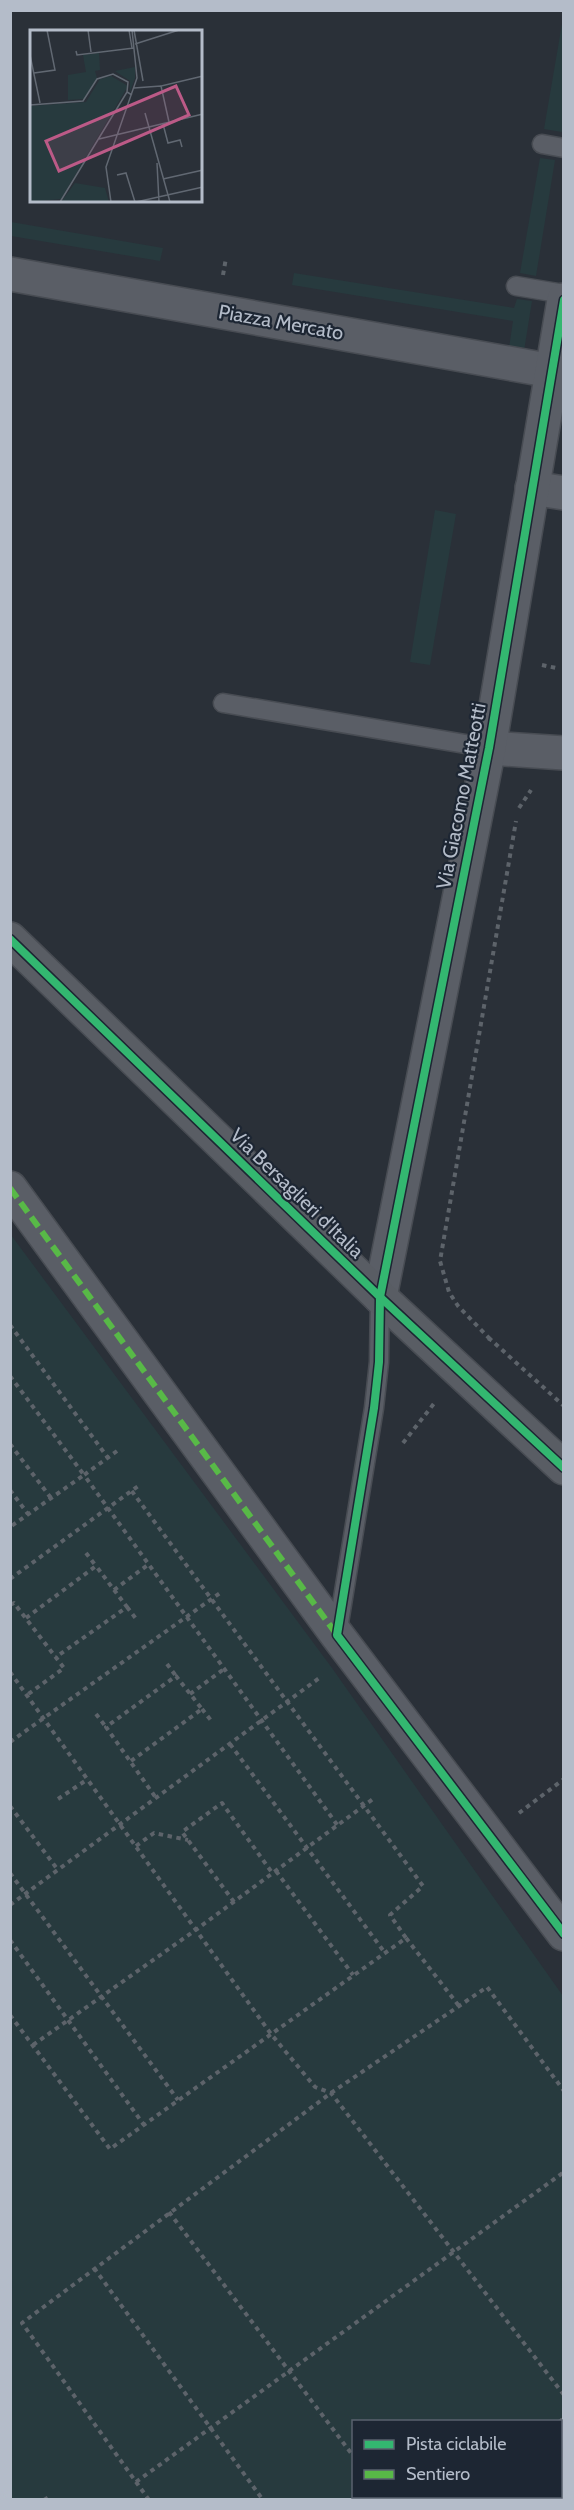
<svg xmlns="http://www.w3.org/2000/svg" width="574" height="2510" font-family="Cabin,sans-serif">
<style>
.green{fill:#273a3e;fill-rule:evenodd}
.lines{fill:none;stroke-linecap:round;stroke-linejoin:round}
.lane-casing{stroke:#484c53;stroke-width:21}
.street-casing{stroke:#484c53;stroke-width:36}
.secondary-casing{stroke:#484c53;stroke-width:36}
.path{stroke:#5d636a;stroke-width:4;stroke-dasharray:4.5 4.5;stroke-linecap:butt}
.lane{stroke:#5a5e66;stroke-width:18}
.street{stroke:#5a5e66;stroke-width:33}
.secondary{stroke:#595d64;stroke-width:33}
.quiet{stroke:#58b947;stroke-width:6;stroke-dasharray:12 6;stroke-linecap:butt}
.cycleway-casing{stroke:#1d2633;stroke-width:11}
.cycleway{stroke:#33b770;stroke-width:8}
.labels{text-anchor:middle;stroke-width:4.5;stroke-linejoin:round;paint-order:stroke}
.street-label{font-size:20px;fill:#b4bcc9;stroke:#1d2633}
.inset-road{fill:none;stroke:#616872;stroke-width:1.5}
.view{fill:#bc5a87;fill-opacity:0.15;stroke:#bc5a87;stroke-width:3}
.inset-edge{fill:none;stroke:#b4bcc9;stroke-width:3}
</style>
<rect width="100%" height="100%" fill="#2a3038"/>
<g class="green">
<path d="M563,18L564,121L562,132L544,129Z"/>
<path d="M540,158L555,160L536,276L520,273Z"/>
<path d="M11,222L163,248L160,261L11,236Z"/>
<path d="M294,273L514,308L517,299L532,301L524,351L509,348L513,321L292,285Z"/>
<path d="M435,510L456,514L430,665L410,662Z"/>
<path d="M11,1235L332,1668L563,1996V2499H11ZM354,2422H560V2496H354Z"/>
</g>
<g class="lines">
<g class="lane-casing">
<g id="lane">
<path d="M542,144L564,148"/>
<path d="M516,286L564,294"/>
<path d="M223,703L489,748"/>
<path d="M337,1635L374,1408L379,1362L380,1297"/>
</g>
</g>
<g class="street-casing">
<g id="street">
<path d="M10,274L552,371"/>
<path d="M532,488L564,493"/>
<path d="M489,748L564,753"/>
<path d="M10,1188L337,1635L564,1934"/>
<path d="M380,1297L489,748L564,300"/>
</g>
</g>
<g class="secondary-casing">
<path id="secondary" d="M10,939L380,1297L564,1468"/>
</g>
<g class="path">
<path d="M223,275L226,258"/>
<path d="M542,665L556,668"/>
<path d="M519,808L531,790"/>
<path d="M10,1325L108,1458"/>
<path d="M490,1339L458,1306L449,1292L440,1261L516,821"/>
<path d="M489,1341L490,1339L564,1406"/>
<path d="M10,1376L84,1475L10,1527"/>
<path d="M403,1443L436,1401"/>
<path d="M10,1444L51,1498"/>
<path d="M117,1451L84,1475L338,1826"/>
<path d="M10,1490L28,1514"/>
<path d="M86,1553L96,1566"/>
<path d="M10,1579L141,1484"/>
<path d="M114,1590L149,1564"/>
<path d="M10,1605L14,1603L64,1668L27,1695"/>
<path d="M127,1607L137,1620"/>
<path d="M26,1618L96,1566L127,1607L56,1657"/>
<path d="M167,1664L176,1676"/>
<path d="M10,1672L271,2034L315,2087L331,2093L564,2395"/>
<path d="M190,1694L224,1669"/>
<path d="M202,1709L213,1723"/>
<path d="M96,1714L106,1727"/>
<path d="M10,1742L220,1593"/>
<path d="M230,1744L385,1953"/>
<path d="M131,1761L202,1709L176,1676L106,1727L156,1798"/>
<path d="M58,1799L88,1779"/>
<path d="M10,1806L58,1870"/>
<path d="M519,1813L564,1779"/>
<path d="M136,1846L154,1833L188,1840"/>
<path d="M276,1871L353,1975"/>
<path d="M10,1873L178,2100"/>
<path d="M234,1902L182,1832L222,1803L273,1874"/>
<path d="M10,1905L322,1676"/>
<path d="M406,1938L459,2006"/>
<path d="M10,1940L144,2125"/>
<path d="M10,2015L110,2149L406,1938L390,1915L423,1886L131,1490"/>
<path d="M33,2045L197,1929L373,1799"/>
<path d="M169,2212L354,2457"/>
<path d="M94,2268L263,2500"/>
<path d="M559,2422L564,2418"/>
<path d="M136,2482L564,2172"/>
<path d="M383,2496L385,2500"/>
<path d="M45,2497L47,2500"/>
<path d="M149,2500L22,2323L331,2093L487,1987L564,2091"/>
<path d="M451,2500L455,2496"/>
</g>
<use href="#lane" class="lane"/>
<use href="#street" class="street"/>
<use href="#secondary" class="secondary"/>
<path class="quiet" d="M10,1188L337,1635"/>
<g class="cycleway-casing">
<g id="cycleway">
<path d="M564,300L489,748L380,1297L379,1362L374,1408L337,1635L564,1934"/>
<path d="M10,939L380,1297L564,1468"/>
</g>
</g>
<use href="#cycleway" class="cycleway"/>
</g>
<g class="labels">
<g class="street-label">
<text transform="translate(281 322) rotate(10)" y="7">Piazza Mercato</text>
<text transform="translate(461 796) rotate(-79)" y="7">Via Giacomo Matteotti</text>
<text transform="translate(297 1193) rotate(44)" y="7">Via Bersaglieri d'Italia</text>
</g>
</g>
<g transform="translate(30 30)">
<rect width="172" height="172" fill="#2a3038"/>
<path d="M69,23L70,40L65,41L67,48L54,69L38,70V45L56,42L53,25ZM105,37V48L100,62V51L85,41ZM81,46L98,56L31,169L0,172V76L56,72L70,49ZM45,153L75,158L79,172H31Z" fill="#273a3e"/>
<path class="inset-road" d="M58,0L61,22M99,0L102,18M104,0L113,51M105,14L149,0M46,21L47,25L104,18M0,25L10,73M4,43L25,40L17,0M104,58L131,56M0,75L53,71L67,49L83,44L98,52L97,62L102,65M115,83L140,172M139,92L131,56L173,46M133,94L138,113L150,110L152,117M69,109L173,84M127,133L129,172M87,145L96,143L105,172M133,149L173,140M30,172L97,62M81,172L76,137L107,48L102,0M106,172L173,157"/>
<path class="view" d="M146,56L159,85L29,141L16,111Z"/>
<rect width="172" height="172" class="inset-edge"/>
</g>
<rect width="574" height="2510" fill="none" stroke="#b4bcc9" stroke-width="24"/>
<rect x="352" y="2420" width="210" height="78" fill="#1d2633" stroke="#59626f" stroke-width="1.5"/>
<rect x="364" y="2440" width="30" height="9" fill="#33b770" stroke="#59626f" stroke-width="1.5"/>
<text x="406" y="2450" font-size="18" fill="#b4bcc9">Pista ciclabile</text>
<rect x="364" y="2470" width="30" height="9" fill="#58b947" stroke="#59626f" stroke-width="1.5"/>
<text x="406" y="2480" font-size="18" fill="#b4bcc9">Sentiero</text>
</svg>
